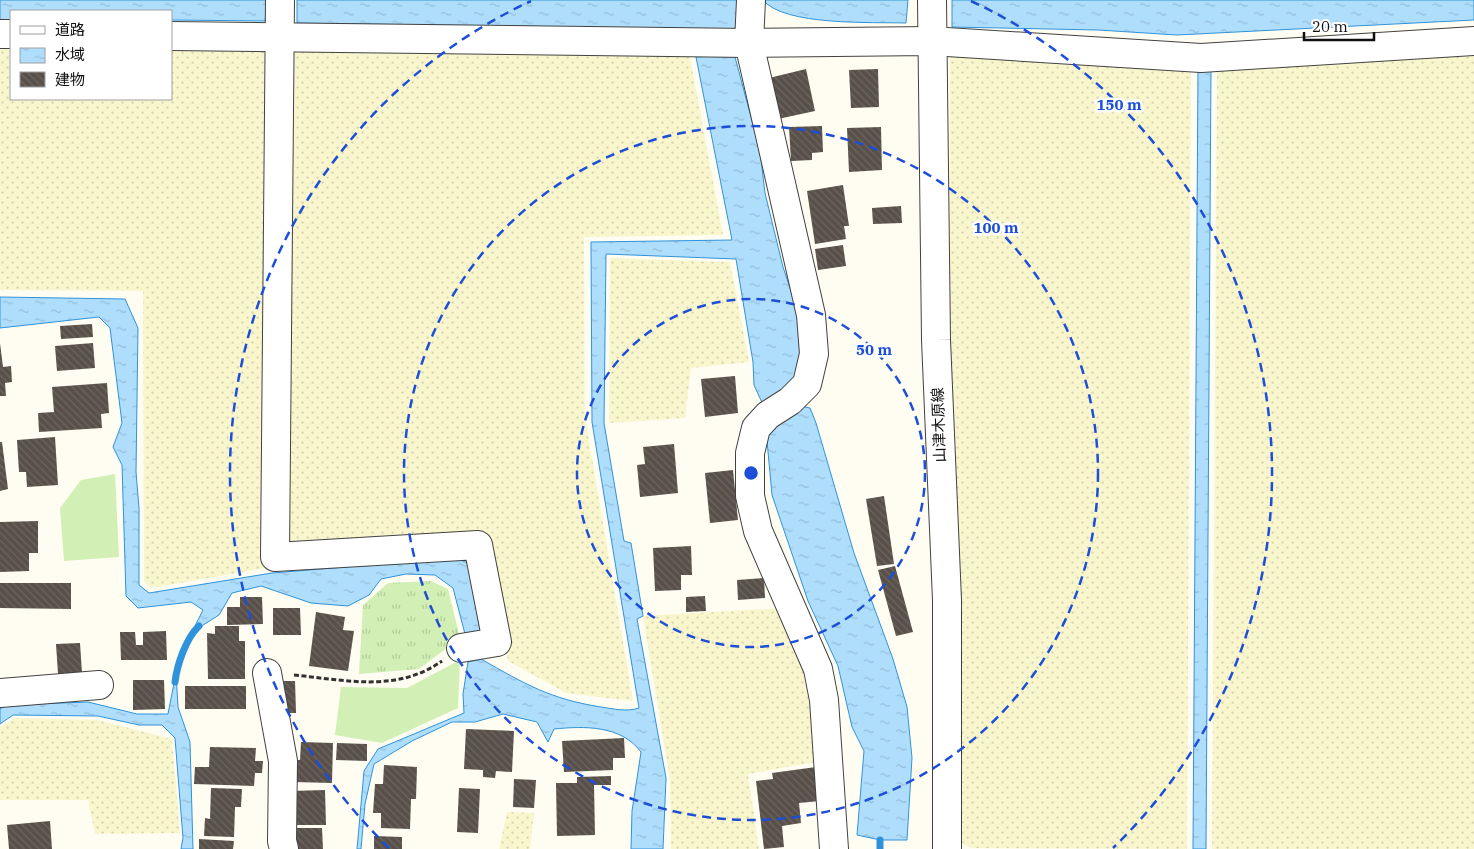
<svg xmlns="http://www.w3.org/2000/svg" width="1474" height="849" font-family="'IBM Plex Serif','Noto Sans JP',serif">
<style>
.farmland{fill:url(#farmland-dots)}
.grass{fill:url(#grass-tufts)}
.garden{fill:#d2efb5}
.water{fill:url(#water-ripples);stroke:#2e93dc}
.lines{fill:none;stroke-linecap:round;stroke-linejoin:round}
.stream{stroke:#2e93dc;stroke-width:7}
.building{fill:url(#building-back-hatch)}
.minor-casing{stroke:#424242;stroke-width:30}
.path{stroke:#313131;stroke-width:3;stroke-dasharray:5 2.5;stroke-linecap:butt}
.minor{stroke:#fff;stroke-width:28}
.ring{fill:none;stroke:#1d4ed8;stroke-width:2.5;stroke-dasharray:9 6}
.labels{text-anchor:middle;stroke-width:5;stroke-linejoin:round;paint-order:stroke}
.street-label{font-size:15px;fill:#0f0f0f;stroke:#fff}
.centre{fill:#1d4ed8;stroke:#fff;stroke-width:2.5}
.ring-label{font-size:15px;text-anchor:middle;font-weight:bold;fill:#1d4ed8;stroke:#fff;stroke-width:5;stroke-linejoin:round;paint-order:stroke}
</style>
<defs>
<pattern id="farmland-dots" width="8" height="8" patternUnits="userSpaceOnUse" patternTransform="scale(1.25)"><rect width="8" height="8" fill="#f9f6cd"/><path d="M2 2h.1M6 6h.1" fill="none" stroke="#d4d2af" stroke-width="1.8" stroke-linecap="round"/></pattern>
<pattern id="grass-tufts" width="24" height="20" patternUnits="userSpaceOnUse" patternTransform="scale(1.25)"><rect width="24" height="20" fill="#d2efb5"/><path d="M3 7l-1-3M5 7V3M7 7l1-3M15 17l-1-3M17 17v-4M19 17l1-3" fill="none" stroke="#b3cc9a"/></pattern>
<pattern id="water-ripples" width="26" height="14" patternUnits="userSpaceOnUse" patternTransform="scale(1.25)"><rect width="26" height="14" fill="#afdefd"/><path d="M2 4q2-2 4 0t4 0M15 11q2-2 4 0t4 0" fill="none" stroke="#95bdd8"/></pattern>
<pattern id="building-back-hatch" width="6" height="6" patternUnits="userSpaceOnUse" patternTransform="scale(1.25)"><rect width="6" height="6" fill="#59504a"/><path d="M-1 5l2 2M0 0l6 6M5-1l2 2" fill="none" stroke="#6c6560"/></pattern>
</defs>
<rect width="100%" height="100%" fill="#fffdf1"/>
<g class="farmland">
<path d="M0,44L11,45V99H171V47L272,49L266,568L151,588L144,581L143,291L0,290Z"/>
<path d="M288,49L689,52L723,235L584,237L585,417L633,701L566,693L508,661L485,538L282,549Z"/>
<path d="M1474,51V849H1212L1217,66Z"/>
<path d="M950,57L1191,67L1187,849L971,848L960,842L949,342Z"/>
<path d="M610,258L730,262L749,362L691,368L685,418L609,423Z"/>
<path d="M782,608L814,686L822,761L748,774L759,849H671L670,780L643,616Z"/>
<path d="M15,718L98,720L172,739L180,833L95,834L88,800H0V727Z"/>
<path d="M507,812L534,813L530,849H499Z"/>
</g>
<path class="grass" d="M431,581L448,589L460,638L419,669L359,674L363,605L388,583Z"/>
<g class="garden">
<path d="M115,474L119,557L64,561L60,508L81,480Z"/>
<path d="M460,660L458,708L382,743L335,735L341,687L407,688Z"/>
</g>
<g class="water">
<path d="M0,0H267L265,21L171,20V11H11V20H0Z"/>
<path d="M297,0H740L739,21L734,29H715L297,23Z"/>
<path d="M763,0H908L906,23C872,22 784,26 763,0Z"/>
<path d="M952,0H1474V20L1177,35L1098,30L952,27Z"/>
<path d="M716,56L735,57L760,151L765,193L783,267L799,315L800,358L796,378L764,407L754,385L753,362L736,259L606,254L604,423L624,541L631,543L643,616L637,619L666,778L663,849H631L632,811L641,752C621,725 584,726 554,729L548,742L537,722L503,714L475,722H452L412,741L374,764L365,804L361,849H357L364,771L378,749L464,713L463,694L468,662L481,659C525,684 550,699 601,707C615,709 626,712 639,708L592,422L591,242L732,240L696,57Z"/>
<path d="M1198,68L1211,69L1206,849H1193Z"/>
<path d="M0,297L125,299L138,328L136,472L139,508V585L149,593L272,573L456,558L470,564L483,625L473,639L465,634L453,588L435,575L406,574L381,579L369,595L348,606L311,603L261,586L232,593L219,615L192,632L203,610L191,602L138,608L126,596L122,465L113,447L122,423L110,328L99,317L0,328Z"/>
<path d="M796,405L810,408L816,423L854,553L893,659L907,707L912,758L907,840H880L857,835L864,751L852,727L838,666L808,601L772,495L766,430Z"/>
<path d="M176,673L178,707L190,742L193,849H181L183,838L175,738L162,725H139L98,716L13,715L0,724V709L7,705L88,702L137,714H168Z"/>
</g>
<g class="lines">
<g class="stream">
<path d="M175,682C177,665 186,638 199,626"/>
<path d="M880,849V840"/>
</g>
</g>
<g class="building">
<path d="M806,69L815,111L778,119L769,78Z"/>
<path d="M878,69L879,107L851,108L849,70Z"/>
<path d="M822,126L823,152L812,153V160L791,161L789,127Z"/>
<path d="M881,127L882,170L849,172L847,128Z"/>
<path d="M843,185L849,226H844L846,239L815,244L807,191Z"/>
<path d="M901,206L902,223L873,224L872,208Z"/>
<path d="M843,245L846,266L818,270L815,249Z"/>
<path d="M92,324L93,337L61,339L60,326Z"/>
<path d="M0,343L3,367L11,366L12,382L5,383L6,396H0Z"/>
<path d="M93,343L95,368L57,371L55,346Z"/>
<path d="M735,376L738,413L705,417L701,379Z"/>
<path d="M107,383L109,413L101,414L102,428L39,432L38,413L54,412L52,387Z"/>
<path d="M55,437L58,485L27,487L26,472H19L17,440Z"/>
<path d="M0,442H2L8,489L0,491Z"/>
<path d="M674,444L678,493L640,497L637,465L645,464L643,447Z"/>
<path d="M733,470L738,520L710,523L705,473Z"/>
<path d="M884,496L894,564L877,566L866,499Z"/>
<path d="M38,521V553H29V571L0,572V522Z"/>
<path d="M691,546L692,575H681V590L655,591L653,548Z"/>
<path d="M895,566L913,632L896,636L878,570Z"/>
<path d="M764,578L765,598L738,600L737,580Z"/>
<path d="M0,583H71V609L0,608Z"/>
<path d="M705,596L706,611L686,612V597Z"/>
<path d="M240,597H262L263,624L227,625V607H240Z"/>
<path d="M273,608H300L301,635H273Z"/>
<path d="M316,612L345,617L343,630L354,631L348,671L309,666Z"/>
<path d="M215,626H239V641H245V679H208L207,633L215,634Z"/>
<path d="M166,631L167,660H121L120,632H135L136,645H143V632Z"/>
<path d="M80,643L82,673L58,674L56,644Z"/>
<path d="M133,680H164L165,709L133,710Z"/>
<path d="M277,681H295L296,713H278Z"/>
<rect x="185" y="686" width="61" height="23"/>
<path d="M466,729L514,731L512,772L496,771L495,778L483,777V770L464,769Z"/>
<path d="M624,738L625,758H613V770L564,772L562,741Z"/>
<path d="M301,742L333,743L332,783L294,782L295,760H300Z"/>
<path d="M337,743L367,744V761L336,760Z"/>
<path d="M210,747L256,748L255,761H263L262,773H255L254,786L194,784L195,767H209Z"/>
<path d="M384,765L417,767L416,799H411L410,829L381,828V813H373L375,784H383Z"/>
<path d="M816,767L820,801L799,803L801,823L782,826L784,847L764,849L756,781L773,779L772,773Z"/>
<path d="M611,776V785H594L595,835L557,836L556,783H577V777Z"/>
<path d="M514,779L536,780L534,808L513,807Z"/>
<path d="M211,788L242,789L241,807H235L234,837L204,836L205,818L210,819Z"/>
<path d="M459,788L480,789L478,833L457,832Z"/>
<path d="M325,790L326,825H291V791Z"/>
<path d="M50,821L52,849H9L7,825Z"/>
<path d="M293,828H322L323,849H294Z"/>
<path d="M374,836L402,837V849H374Z"/>
<path d="M199,839L234,841L233,849H199Z"/>
</g>
<g class="lines">
<g class="minor-casing">
<g id="minor">
<path d="M280,0L275,557L478,545L497,642L461,648"/>
<path d="M751,0L749,43L811,315L814,354L807,384L790,401L768,415L756,428L750,453V496L758,531L818,669L824,700L834,849"/>
<path d="M932,0L936,340L947,600V849"/>
<path d="M0,34H11"/>
<path d="M171,36L749,43L931,41L1201,58L1474,41"/>
<path d="M267,673L283,761L282,841L284,849"/>
<path d="M0,693L99,685"/>
</g>
</g>
<path class="path" d="M294,675C345,680 397,693 442,661"/>
<use href="#minor" class="minor"/>
</g>
<g class="ring">
<circle cx="751" cy="473" r="174"/>
<circle cx="751" cy="473" r="347"/>
<path d="M389 848A521 521 0 0 1 531 1M971 1A521 521 0 0 1 1113 848"/>
</g>
<g class="labels">
<g class="street-label">
<text transform="translate(939 425) rotate(-92)" y="5">山津木原線</text>
</g>
</g>
<circle cx="751" cy="473" r="8" class="centre"/>
<g class="ring-label">
<text x="1119" y="110">150 m</text>
<text x="996" y="233">100 m</text>
<text x="874" y="355">50 m</text>
</g>
<rect x="10" y="10" width="162" height="90" fill="#ffffff" stroke="#9f9f9f"/>
<rect x="20" y="26" width="25" height="8" fill="#ffffff" stroke="#9f9f9f"/>
<text x="55" y="35" font-size="15" fill="#0f0f0f">道路</text>
<rect x="20" y="48" width="25" height="15" fill="url(#water-ripples)" stroke="#9f9f9f"/>
<text x="55" y="60" font-size="15" fill="#0f0f0f">水域</text>
<rect x="20" y="72" width="25" height="15" fill="url(#building-back-hatch)" stroke="#9f9f9f"/>
<text x="55" y="85" font-size="15" fill="#0f0f0f">建物</text>
<path d="M1304 32v8h70v-8" fill="none" stroke="#0f0f0f" stroke-width="2.5"/>
<text x="1312" y="32" font-size="15" fill="#0f0f0f" stroke="#ffffff" stroke-width="4" paint-order="stroke">20 m</text>
</svg>
